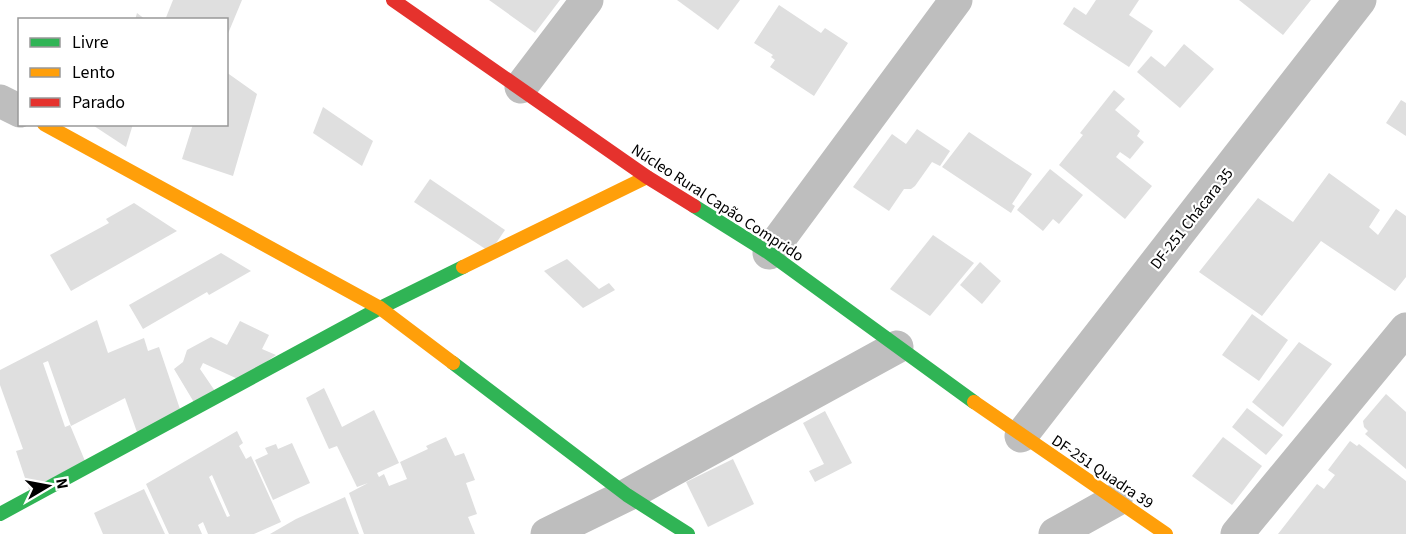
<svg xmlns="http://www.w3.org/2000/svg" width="1406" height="534" font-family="'Source Sans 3',sans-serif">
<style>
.building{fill:#dfdfdf;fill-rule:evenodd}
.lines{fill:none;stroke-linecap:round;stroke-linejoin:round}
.street{stroke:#bebebe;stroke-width:33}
.fast{stroke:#30b455;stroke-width:14}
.slow{stroke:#ff9f0a;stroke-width:14}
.jam{stroke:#e5322d;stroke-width:14}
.labels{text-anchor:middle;stroke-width:4.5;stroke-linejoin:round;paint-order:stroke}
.street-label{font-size:16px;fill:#000;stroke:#fff}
</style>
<rect width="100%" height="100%" fill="#fff"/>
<g class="building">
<path d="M173,0H242L227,36L226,20H165Z"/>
<path d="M489,0H560L535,33Z"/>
<path d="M677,0H740L718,30Z"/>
<path d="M1096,0H1139L1129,15L1153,31L1129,67L1063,24L1074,7L1086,15Z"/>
<path d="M1239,0H1311L1283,35Z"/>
<path d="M779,5L821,33L825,28L848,43L814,96L770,67L775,60L771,57L773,55L754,43Z"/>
<path d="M137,13L146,20H135Z"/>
<path d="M1184,44L1214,69L1180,108L1137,72L1151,56L1165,67Z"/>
<path d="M226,72L257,94L233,176L182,159L193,124H226Z"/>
<path d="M1114,90L1125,99L1115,110L1140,131L1137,136L1144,142L1130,159L1120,152L1116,157L1152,186L1125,219L1059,165L1083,135L1080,133Z"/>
<path d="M1401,100L1406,103V136L1386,123Z"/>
<path d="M323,107L373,141L362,166L313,133Z"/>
<path d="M91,124H133L126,147Z"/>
<path d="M917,129L950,151L940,166L932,162L915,186L911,189H904L889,211L853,187L892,134L906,144Z"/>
<path d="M969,132L1032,174L1012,204L1015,206L1011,213L942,167Z"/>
<path d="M1050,169L1083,195L1059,224L1053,219L1043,231L1017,210Z"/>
<path d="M1329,173L1380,210L1369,227L1378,235L1396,209L1406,216V277L1395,291L1321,241L1262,316L1199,272L1258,198L1293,222Z"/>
<path d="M430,179L505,230L490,252L414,202Z"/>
<path d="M134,203L177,231L71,291L50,255L109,223L106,219Z"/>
<path d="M933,235L974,263L930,316L890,289Z"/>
<path d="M221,253L251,271L209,295L207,292L143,329L129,305Z"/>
<path d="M567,259L599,289L609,283L615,290L583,308L544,271Z"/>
<path d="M980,262L1001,281L982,304L960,285Z"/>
<path d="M1252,314L1288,340L1259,381L1222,355Z"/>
<path d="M97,320L108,353L144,338L148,351L159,347L182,415L138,435L125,398L71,426L48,361L43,363L65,427L70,425L85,461L29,490L16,451L23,449L0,385V370Z"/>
<path d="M240,321L269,335L262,349L276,355L240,380L203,363L200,369L215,391L195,404L174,369L183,362L187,350L211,337L227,345Z"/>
<path d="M1299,342L1332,364L1283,427L1252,402Z"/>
<path d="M324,388L342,427L374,410L399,463L377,473L379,477L384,474L389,486L407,479L400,462L428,449L426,446L446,437L455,456L464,453L475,480L466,483L477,514L468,517L475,534H364L349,493L368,483L357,487L337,446L329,449L306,398Z"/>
<path d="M1386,394L1406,412V469L1365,434L1368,431L1364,427L1363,421Z"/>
<path d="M1247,408L1283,435L1266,455L1232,427Z"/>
<path d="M825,411L852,463L815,482L809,471L824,464L803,423Z"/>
<path d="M237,431L243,443L239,446L246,459L251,456L281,522L254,534H208L203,522L198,525L202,534H169L146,484ZM212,475L230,516L227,517L209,477Z"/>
<path d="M1223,437L1262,466L1232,505L1192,476Z"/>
<path d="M1350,441L1357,446L1359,444L1406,481V534H1278L1317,484L1324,489L1335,475L1328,470Z"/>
<path d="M292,443L310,483L273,500L255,460L268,454L265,448L276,444L278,449Z"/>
<path d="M733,459L754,504L708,527L686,482Z"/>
<path d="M144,489L165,534H103L94,513Z"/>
<path d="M345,497L359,534H270L296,519Z"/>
</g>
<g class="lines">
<g class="street">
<path d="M521,87L587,0"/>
<path d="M0,101L20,111"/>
<path d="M769,253L956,0"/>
<path d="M1021,436L1360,0"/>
<path d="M547,534L627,495L897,347"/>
<path d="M1055,534L1116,500"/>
<path d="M1237,534L1406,329"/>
</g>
<g class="fast">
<path d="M694,206L769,253L974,402"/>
<path d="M453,363L627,495L688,534"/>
<path d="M0,514L380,308L463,267"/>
</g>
<g class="slow">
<path d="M44,124L380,308L453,363"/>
<path d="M463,267L647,177"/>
<path d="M974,402L1166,534"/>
</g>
<path class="jam" d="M393,0L647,177L694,206"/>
</g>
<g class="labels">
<g class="street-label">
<text transform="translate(718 202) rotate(33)" y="6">Núcleo Rural Capão Comprido</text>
<text transform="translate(1191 218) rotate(-52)" y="6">DF-251 Chácara 35</text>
<text transform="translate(1103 471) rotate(34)" y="6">DF-251 Quadra 39</text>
</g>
</g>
<rect x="18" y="18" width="210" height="108" fill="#ffffff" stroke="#999999" stroke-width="1.5"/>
<rect x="30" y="38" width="30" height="9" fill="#30b455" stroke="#999999" stroke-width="1.5"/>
<text x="72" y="48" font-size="18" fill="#000000">Livre</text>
<rect x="30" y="68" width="30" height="9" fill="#ff9f0a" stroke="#999999" stroke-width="1.5"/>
<text x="72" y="78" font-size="18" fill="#000000">Lento</text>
<rect x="30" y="98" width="30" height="9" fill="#e5322d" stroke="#999999" stroke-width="1.5"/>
<text x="72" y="108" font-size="18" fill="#000000">Parado</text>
<g transform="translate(48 486) rotate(80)" stroke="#ffffff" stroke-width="4.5" paint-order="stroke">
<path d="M0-4.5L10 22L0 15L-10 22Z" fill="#000000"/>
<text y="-9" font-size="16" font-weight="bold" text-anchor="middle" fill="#000000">N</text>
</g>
</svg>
